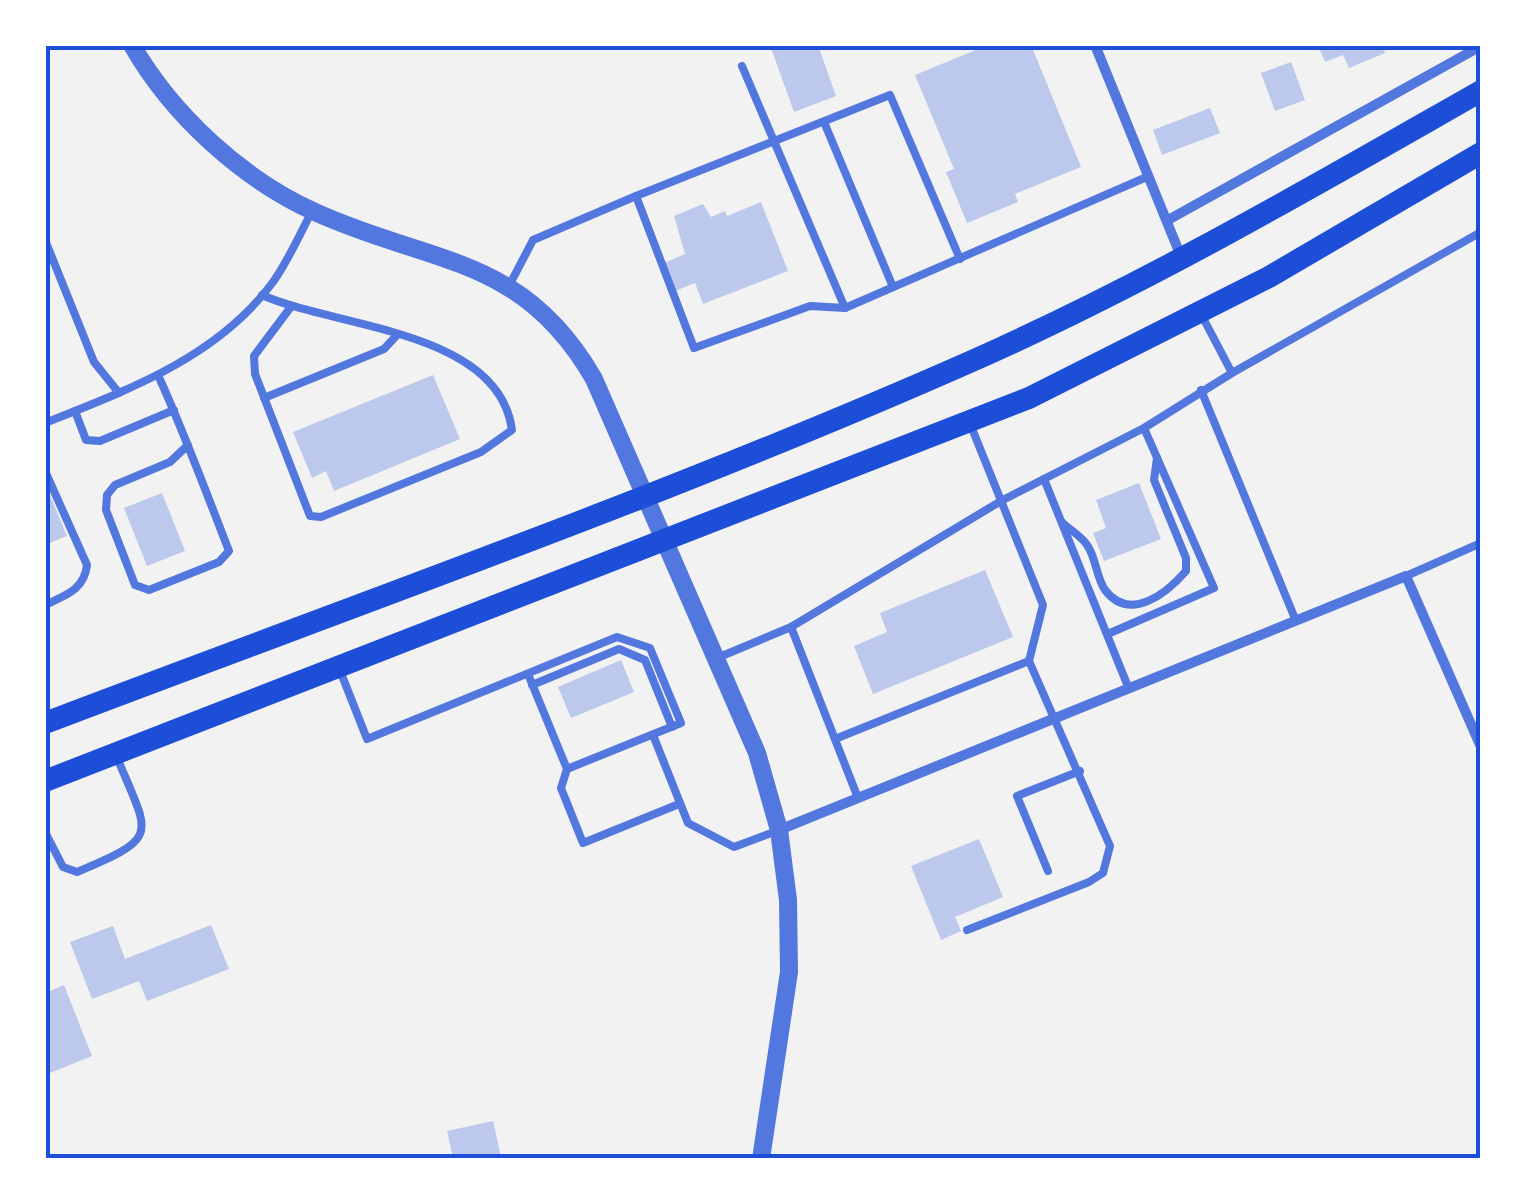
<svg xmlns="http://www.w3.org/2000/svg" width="1526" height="1204" font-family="'IBM Plex Sans',sans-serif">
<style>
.building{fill:#bdc9ec}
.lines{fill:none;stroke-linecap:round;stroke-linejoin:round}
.service{stroke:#5277de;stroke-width:8}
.minor{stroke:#5277de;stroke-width:10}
.tertiary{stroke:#5277de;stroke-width:18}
.primary{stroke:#1d4ed8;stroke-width:22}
.neatline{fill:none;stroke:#1d4ed8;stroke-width:4}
</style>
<rect width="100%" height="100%" fill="#f2f2f2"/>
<g class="building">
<path d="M770,45H818L836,96L794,112Z"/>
<path d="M988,45H1031L1081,167L1015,194L1018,202L967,223L946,172L954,169L915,75Z"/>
<path d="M1318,45H1382L1385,53L1349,68L1343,55L1325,62Z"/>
<path d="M1291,62L1305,100L1275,111L1261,73Z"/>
<path d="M1210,108L1220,133L1162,155L1153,130Z"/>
<path d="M761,202L788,271L703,304L695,283L675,291L664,263L685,254L674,216L703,204L711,217L725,211L727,216Z"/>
<path d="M433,375L460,439L334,491L326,471L312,478L293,432Z"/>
<path d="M45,483L67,536L45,545Z"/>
<path d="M1139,483L1161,539L1104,561L1093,533L1106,528L1096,500Z"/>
<path d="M162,493L185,551L147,566L124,508Z"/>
<path d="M985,570L1013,637L873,694L854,646L887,632L880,613Z"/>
<path d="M621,660L634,692L571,718L558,687Z"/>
<path d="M979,839L1003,897L955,917L961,931L941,940L911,866Z"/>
<path d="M211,925L229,969L147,1001L139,981L92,999L70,942L113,926L125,959Z"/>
<path d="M64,985L92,1056L45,1075V993Z"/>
<path d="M493,1121L501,1157L453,1159L447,1131Z"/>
</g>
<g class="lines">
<g class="service">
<path d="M742,66L845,308"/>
<path d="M824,122L893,287"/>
<path d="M636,196L890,95L960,259"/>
<path d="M45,240L94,362L119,393"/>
<path d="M509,286L533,240L636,196L694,348L810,306L845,308L1149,176"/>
<path d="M262,295C336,328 499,330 512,430L481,452L321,517L310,516L255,374L254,356L290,308"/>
<path d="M1232,373L1481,232"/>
<path d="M158,375C184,432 206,492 229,551L219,562L149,590L135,585L106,510L107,495L115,485L170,462L188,445"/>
<path d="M1201,390L1296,621"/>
<path d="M264,398L384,349L397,335"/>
<path d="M75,411L86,440L100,441L174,410"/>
<path d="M45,423C128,390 218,357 273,282C288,261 299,236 311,213"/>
<path d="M45,471L87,565C84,590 66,595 45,605"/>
<path d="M1044,479L1129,689"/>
<path d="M1063,523C1070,530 1082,537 1087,545C1096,557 1096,577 1105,590C1130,623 1167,593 1186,571V558L1154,480L1157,458"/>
<path d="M1406,576L1481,543"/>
<path d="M791,627L858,798"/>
<path d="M1110,633L1214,588L1144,428"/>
<path d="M717,658L791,627L1001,501L1144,428L1232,373L1201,314"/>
<path d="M339,668L367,739L617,637L650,648L681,723L567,769"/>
<path d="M528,674L567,769L561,788L583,843L679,804"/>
<path d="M532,685L619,649L645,660L672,727"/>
<path d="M653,735L688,823L734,847L779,830"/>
<path d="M835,739L1029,661"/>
<path d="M45,832L63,867L77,872C163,836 149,836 116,755"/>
<path d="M1048,871L1017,796L1080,771"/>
<path d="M967,930L1089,882L1103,873L1110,846L1029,661L1043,605L971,426"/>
</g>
<g class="minor">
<path d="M1095,45L1182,259"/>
<path d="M1168,220L1481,46"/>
<path d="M779,830L1406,576L1481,747"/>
</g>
<path class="tertiary" d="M132,45C172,115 242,179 315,212C431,265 522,254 594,379L757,753L779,830L788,900L789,972L761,1159"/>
<g class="primary">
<path d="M45,723C355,605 669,495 972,361C1148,283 1314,186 1481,91"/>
<path d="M45,781L1029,398L1269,277L1481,153"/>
</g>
</g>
<rect width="1526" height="1204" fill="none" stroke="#ffffff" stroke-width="95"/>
<rect x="48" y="48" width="1430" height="1108" class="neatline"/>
</svg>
